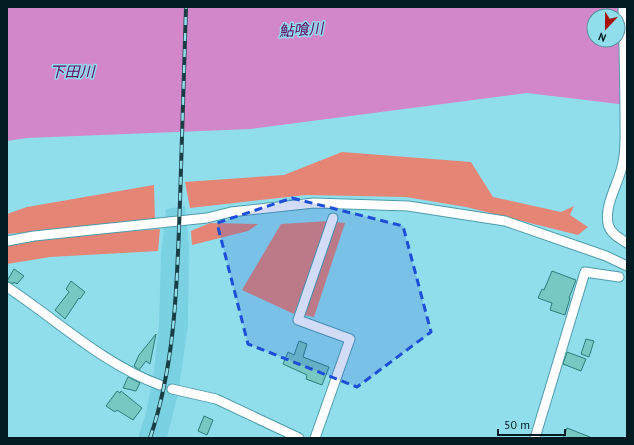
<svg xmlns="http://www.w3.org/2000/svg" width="634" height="445" font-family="'PT Sans','Noto Sans JP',sans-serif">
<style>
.built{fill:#79d1e2}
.green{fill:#e48575}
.water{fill:#d387cb;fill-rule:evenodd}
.building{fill:#77c7c2;stroke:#2b7e7a}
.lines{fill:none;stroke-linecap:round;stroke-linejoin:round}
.minor-casing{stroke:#4e9caa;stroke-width:11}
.minor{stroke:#fff;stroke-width:9}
.rail-casing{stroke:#193e45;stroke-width:4}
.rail{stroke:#90deec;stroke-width:2.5;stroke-dasharray:8;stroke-linecap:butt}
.marked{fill:#1d4ed8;fill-opacity:0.2;stroke:#1d4ed8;stroke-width:3;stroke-dasharray:8 5;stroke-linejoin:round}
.labels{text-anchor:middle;stroke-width:3;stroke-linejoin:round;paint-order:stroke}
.water-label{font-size:15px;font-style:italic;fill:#61005e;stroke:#90deec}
</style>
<rect width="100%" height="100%" fill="#90deec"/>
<path class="built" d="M185,206L189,246L188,325L178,394L167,438H138L146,413L153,378L159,324L161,255L166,209Z"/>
<g class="green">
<path d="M342,152L471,162L493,197L561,212L574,206L570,215L588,227L578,235L466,207L406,197L306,195L190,208L185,182L284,175Z"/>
<path d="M154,185L155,221L7,234V214L27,207Z"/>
<path d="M329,221L294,314L242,290L281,224Z"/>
<path d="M336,222L345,223L314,317L303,315Z"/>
<path d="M210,223L258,224L248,231L192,245L191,231Z"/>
<path d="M160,229L158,251L50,257L7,264V243L63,236Z"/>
</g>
<path class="water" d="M7,7H627V105L527,93L251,129L27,138L7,141ZM594,16H618V40H594Z"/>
<g class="building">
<path d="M14,269L24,276L17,284L14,282L13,284L7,281Z"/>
<path d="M552,271L576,280L569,298H570L565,315L550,310L552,303L538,298L542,289L544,290Z"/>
<path d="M71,281L85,292L80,299L79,298L65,319L55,310L69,292L66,289Z"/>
<path d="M156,334L150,364L146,361L139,370L134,366L139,355Z"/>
<path d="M586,339L594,341L589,357L581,354Z"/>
<path d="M299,341L307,344L303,357L329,367L322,385L306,379L307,375L283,364L288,352L294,355Z"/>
<path d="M567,352L586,359L581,371L563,364Z"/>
<path d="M128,377L140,383L136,391L123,388Z"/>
<path d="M117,391L120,393L121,391L142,408L133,420L117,410L115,412L106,406Z"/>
<path d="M204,416L213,420L207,435L198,431Z"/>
<path d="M567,428L590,437V438H563Z"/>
</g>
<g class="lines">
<g class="minor-casing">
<g id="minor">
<path d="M623,7C624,45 625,82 625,120C625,134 626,149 623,162C620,182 604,203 608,224C610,233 619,238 627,243"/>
<path d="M7,241L34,236L207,218L231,212L314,203L408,206L505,221L606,256L627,266"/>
<path d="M7,287C57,320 103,364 160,385"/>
<path d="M172,389L216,399L299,438"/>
<path d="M315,438L350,339L298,320L333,218"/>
<path d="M535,438L585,272L619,277"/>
</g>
</g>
<use href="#minor" class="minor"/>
<g class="rail-casing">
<path id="rail" d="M150,438C176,362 177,281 180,201C182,136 184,72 186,7"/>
</g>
<use href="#rail" class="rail"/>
</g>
<path class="marked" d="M292,198L403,226L431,332L357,387L248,344L217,223Z"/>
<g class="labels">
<g class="water-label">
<text transform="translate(301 30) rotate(-4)" y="5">鮎喰川</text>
<text x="72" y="77">下田川</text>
</g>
</g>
<rect width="634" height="445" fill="none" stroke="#001c22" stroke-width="16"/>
<g transform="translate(606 28) rotate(202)"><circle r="19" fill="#90deec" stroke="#56909b"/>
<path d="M0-3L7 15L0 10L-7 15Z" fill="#a61304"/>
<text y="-6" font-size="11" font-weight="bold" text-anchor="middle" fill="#001c22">N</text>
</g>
<path d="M498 429v6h67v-6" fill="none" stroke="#001c22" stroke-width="2"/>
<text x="504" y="429" font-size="12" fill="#001c22" stroke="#90deec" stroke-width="3" paint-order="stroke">50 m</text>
</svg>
